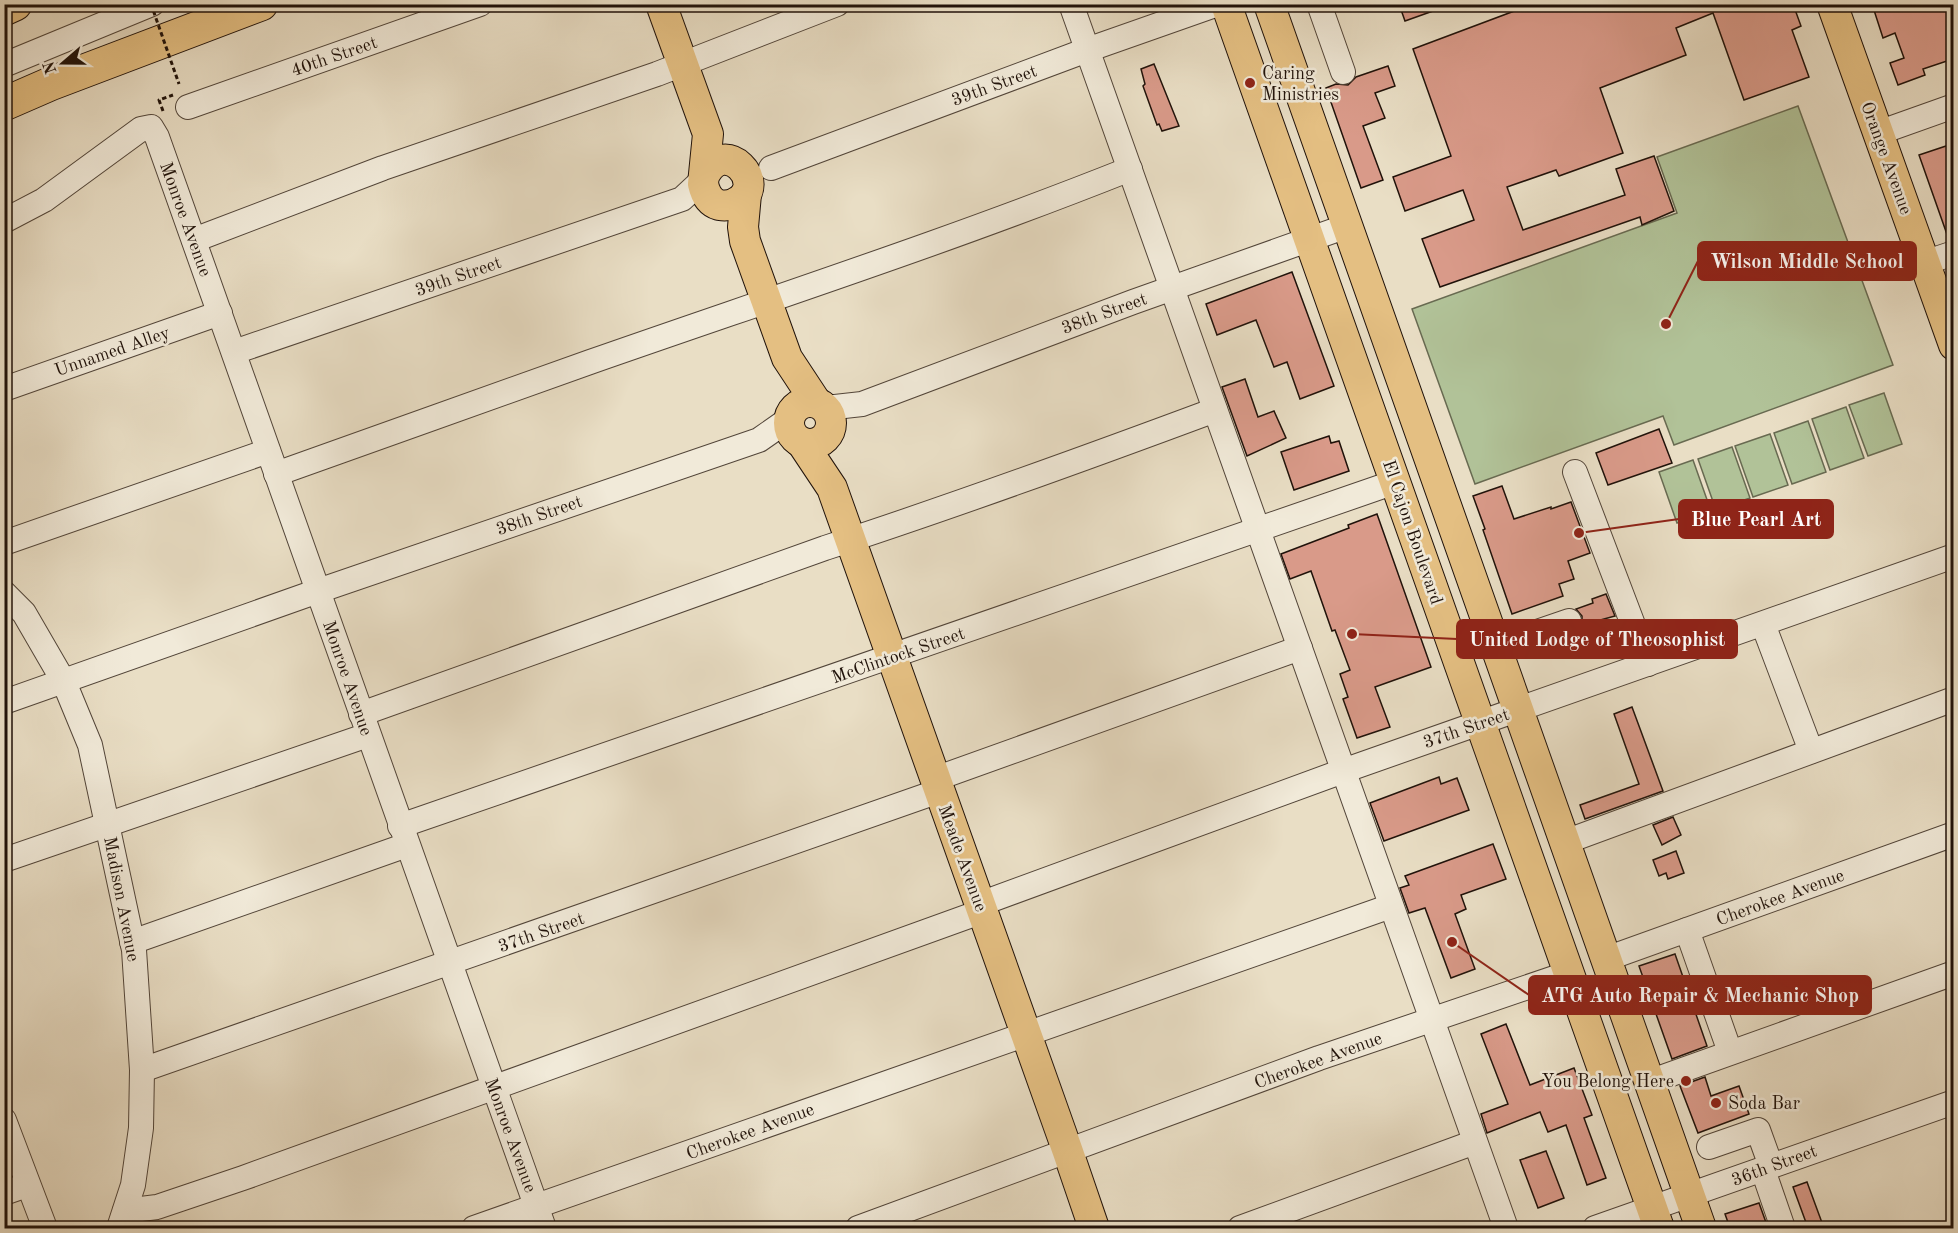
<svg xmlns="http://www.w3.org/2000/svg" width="1958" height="1233" font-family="'Old Standard TT',serif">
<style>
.green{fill:#b1c298;stroke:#686a51;stroke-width:1.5}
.building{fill:#d99a89;stroke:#20120a;stroke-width:1.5}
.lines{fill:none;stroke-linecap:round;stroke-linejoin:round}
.minor-casing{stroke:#524539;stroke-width:26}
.major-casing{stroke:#20120a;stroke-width:32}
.highway-casing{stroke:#20120a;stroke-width:35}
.path{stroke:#20120a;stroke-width:3;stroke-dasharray:4.5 3;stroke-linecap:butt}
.minor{stroke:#f1ead9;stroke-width:24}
.major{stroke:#e4bf82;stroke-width:30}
.highway{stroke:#e4bf82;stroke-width:33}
.path-bridge{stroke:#20120a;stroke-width:3;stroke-dasharray:4.5 3;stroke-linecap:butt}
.poi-dot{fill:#8f2418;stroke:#f1ead9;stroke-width:2}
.labels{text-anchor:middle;stroke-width:5;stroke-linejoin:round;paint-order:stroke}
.street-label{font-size:18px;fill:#20120a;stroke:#f1ead9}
.poi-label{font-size:18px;fill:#20120a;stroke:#f1ead9;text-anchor:start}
.leader{fill:none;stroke:#8f2418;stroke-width:2}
.callout-dot{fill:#8f2418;stroke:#f1ead9;stroke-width:2}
.callout{fill:#8f2418;stroke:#8f2418;stroke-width:2}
.callout-label{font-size:20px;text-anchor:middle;font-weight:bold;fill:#fff}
</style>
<rect width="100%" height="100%" fill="#e9dec5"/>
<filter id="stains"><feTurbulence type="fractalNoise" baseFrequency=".00333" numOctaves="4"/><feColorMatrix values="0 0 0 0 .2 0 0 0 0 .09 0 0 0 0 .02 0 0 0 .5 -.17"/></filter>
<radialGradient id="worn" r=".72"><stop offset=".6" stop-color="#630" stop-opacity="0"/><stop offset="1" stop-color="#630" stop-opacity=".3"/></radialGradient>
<g class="green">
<path d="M1798,106L1893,365L1674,445L1663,416L1475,484L1412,309L1677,213L1657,157Z"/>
<path d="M1884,393L1902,444L1868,456L1849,405Z"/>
<path d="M1846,407L1864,458L1830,470L1812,419Z"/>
<path d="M1808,421L1826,472L1792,484L1774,433Z"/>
<path d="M1770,434L1788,485L1753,497L1735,446Z"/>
<path d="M1732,447L1750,498L1716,510L1698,459Z"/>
<path d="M1693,460L1711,511L1677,523L1659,472Z"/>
</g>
<g class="building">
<path d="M1399,4H1446L1447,6L1405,21Z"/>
<path d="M1533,4H1793L1801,26L1792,30L1809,77L1744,100L1713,13L1676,28L1686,55L1600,88L1623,153L1559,176L1556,170L1507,187L1523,230L1625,195L1616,169L1654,156L1674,211L1642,225L1640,217L1440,287L1422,239L1474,220L1463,190L1405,211L1393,177L1451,156L1413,49Z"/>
<path d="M1872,4H1953V59L1923,69L1925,75L1898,85L1890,63L1904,58L1895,33L1883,38Z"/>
<path d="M1154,64L1179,126L1162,131L1159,124L1157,125L1143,86L1145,84L1141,69Z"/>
<path d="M1388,66L1395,86L1375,93L1385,118L1363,126L1383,180L1361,188L1326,88L1336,84L1348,85L1356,77Z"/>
<path d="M1949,145L1953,157V239L1949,240L1919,155Z"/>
<path d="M1292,272L1334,386L1300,399L1287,362L1274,367L1256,320L1217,335L1206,304Z"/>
<path d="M1245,379L1258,417L1274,411L1286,438L1247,456L1222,387Z"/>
<path d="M1659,429L1672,463L1608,485L1596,453Z"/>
<path d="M1329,436L1331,443L1339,441L1349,471L1294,490L1281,452Z"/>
<path d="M1502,486L1514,519L1551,507V509L1571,502L1590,553L1568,561L1574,579L1559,584L1563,596L1512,614L1483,530L1485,529L1473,496Z"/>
<path d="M1377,514L1431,667L1375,687L1390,727L1357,738L1343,699L1348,697L1340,674L1350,670L1335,630L1332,631L1311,571L1290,579L1281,554L1349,528L1348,525Z"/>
<path d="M1606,594L1615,616L1582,625V616L1576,609L1593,603L1592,599Z"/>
<path d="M1632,707L1663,791L1585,819L1580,805L1639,784L1614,714Z"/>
<path d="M1439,777L1441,784L1457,778L1469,810L1384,841L1370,803Z"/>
<path d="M1673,817L1681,835L1662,845L1653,825Z"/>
<path d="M1493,844L1506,879L1461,895L1466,909L1455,914L1475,969L1451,978L1425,908L1409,913L1400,888L1409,885L1405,876Z"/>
<path d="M1676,851L1684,873L1668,879L1666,873L1659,876L1653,860Z"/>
<path d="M1675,954L1707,1046L1672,1059L1639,966Z"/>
<path d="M1506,1024L1530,1085L1574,1068L1592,1115L1584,1118L1606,1178L1587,1185L1566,1125L1548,1132L1540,1112L1487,1133L1481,1114L1508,1104L1481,1034Z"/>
<path d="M1705,1077L1711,1096L1739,1086L1749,1114L1698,1133L1680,1086Z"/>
<path d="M1546,1151L1564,1198L1538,1208L1520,1160Z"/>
<path d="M1807,1182L1821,1220L1824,1228H1808L1793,1187Z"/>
<path d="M1759,1203L1768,1228H1730L1725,1214Z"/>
</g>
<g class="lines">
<g class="minor-casing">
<g id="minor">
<path d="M1071,4L1506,1228"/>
<path d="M1319,4L1343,72"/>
<path d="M4,65L152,4"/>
<path d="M188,107L480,4"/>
<path d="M1878,133L1954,106"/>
<path d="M771,168L1087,50L1218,4"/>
<path d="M4,221L44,200L141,129L151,127L157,137L544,1228"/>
<path d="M194,240L383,168L657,74L837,4"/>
<path d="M1924,263L1954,253"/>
<path d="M234,352L682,199L697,185L704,176"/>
<path d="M4,389L220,313"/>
<path d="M826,408L862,404L1133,302L1347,226"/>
<path d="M1575,472L1648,664"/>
<path d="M276,474C381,437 485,399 590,362C770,299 952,240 1130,169"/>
<path d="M4,543L268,451"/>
<path d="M4,593L24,613L64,682L90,745L134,950L142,1070L141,1128L133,1185L119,1228"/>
<path d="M1763,624L1811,751"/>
<path d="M1496,646L1569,621"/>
<path d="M4,702L318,591L759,440L789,419"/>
<path d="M361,714L825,548C957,505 1086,458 1215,410"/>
<path d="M935,779L1300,648"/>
<path d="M400,826L1395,482"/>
<path d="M1565,842L1954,699"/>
<path d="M4,860L368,735"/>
<path d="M980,904L1343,771L1954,556"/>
<path d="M1687,930L1730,1052"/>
<path d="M132,942L407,845"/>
<path d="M1606,959L1954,834"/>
<path d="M142,1070L939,791"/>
<path d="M1649,1082L1954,973"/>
<path d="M4,1120L45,1228"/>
<path d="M1709,1147L1758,1130L1771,1166"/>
<path d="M1763,1170L1783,1228"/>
<path d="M4,1193L27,1185"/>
<path d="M125,1211L157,1207L243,1178L983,911"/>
<path d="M474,1228L1391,906"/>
<path d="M858,1228L1319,1058L1569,973"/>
<path d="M1240,1228L1475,1142"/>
<path d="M1595,1228L1954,1102"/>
</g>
</g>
<g class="major-casing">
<g id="major">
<path d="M661,4L708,134L703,184C705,193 709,202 719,205C726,206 731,206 737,202C770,184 724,134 704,176"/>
<path d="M1226,4L1659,1228"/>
<path d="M1269,4L1701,1228"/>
<path d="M1832,4L1954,345"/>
<path d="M746,194L743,227L745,241L787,358L816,402"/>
<circle cx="810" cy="423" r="21"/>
<path d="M802,443L832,488L1068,1152L1094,1228"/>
</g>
</g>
<g class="highway-casing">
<g id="highway">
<path d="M4,9L15,4"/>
<path d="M4,104L50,84L261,4"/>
</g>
</g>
<path class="path" d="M163,111L159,100L173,95"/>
<use href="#minor" class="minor"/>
<use href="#major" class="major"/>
<use href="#highway" class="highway"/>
<path class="path-bridge" d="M151,4L179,84"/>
</g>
<g class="poi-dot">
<circle cx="1250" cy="83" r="6"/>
<circle cx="1686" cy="1081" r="6"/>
<circle cx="1716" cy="1103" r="6"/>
</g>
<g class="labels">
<g class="street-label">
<text transform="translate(334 56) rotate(-19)" y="6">40th Street</text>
<text transform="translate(994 85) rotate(-20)" y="6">39th Street</text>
<text transform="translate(1887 158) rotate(70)" y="6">Orange Avenue</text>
<text transform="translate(186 219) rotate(70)" y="6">Monroe Avenue</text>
<text transform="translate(458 276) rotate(-19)" y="6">39th Street</text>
<text transform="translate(1104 313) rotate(-20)" y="6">38th Street</text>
<text transform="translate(112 351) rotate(-19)" y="6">Unnamed Alley</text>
<text transform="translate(539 515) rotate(-19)" y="6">38th Street</text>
<text transform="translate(1413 532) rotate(71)" y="6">El Cajon Boulevard</text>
<text transform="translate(898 655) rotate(-19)" y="6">McClintock Street</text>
<text transform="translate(348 678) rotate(71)" y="6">Monroe Avenue</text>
<text transform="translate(1466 728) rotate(-19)" y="6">37th Street</text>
<text transform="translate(963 858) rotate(70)" y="6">Meade Avenue</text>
<text transform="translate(1780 897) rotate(-20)" y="6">Cherokee Avenue</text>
<text transform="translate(122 899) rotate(79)" y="6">Madison Avenue</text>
<text transform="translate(541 932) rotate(-19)" y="6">37th Street</text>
<text transform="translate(1318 1060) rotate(-20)" y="6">Cherokee Avenue</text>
<text transform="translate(750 1131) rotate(-20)" y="6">Cherokee Avenue</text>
<text transform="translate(511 1135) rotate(70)" y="6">Monroe Avenue</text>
<text transform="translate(1774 1165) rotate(-20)" y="6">36th Street</text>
</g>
<g class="poi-label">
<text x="1262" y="79">Caring<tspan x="1262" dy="21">Ministries</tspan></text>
<text x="1674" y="1087" text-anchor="end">You Belong Here</text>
<text x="1728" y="1109">Soda Bar</text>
</g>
</g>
<path class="leader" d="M1666 324L1698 261M1579 533L1679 519M1352 634L1457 639M1452 942L1529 995"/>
<g class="callout-dot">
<circle cx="1666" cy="324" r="6"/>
<circle cx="1579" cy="533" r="6"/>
<circle cx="1352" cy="634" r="6"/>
<circle cx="1452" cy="942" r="6"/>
</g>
<g class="callout">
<rect x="1698" y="242" width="218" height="38" rx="6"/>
<rect x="1679" y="500" width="154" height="38" rx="6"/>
<rect x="1457" y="620" width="280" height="38" rx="6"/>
<rect x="1529" y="976" width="342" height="38" rx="6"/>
</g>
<g class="callout-label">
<text x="1807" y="268">Wilson Middle School</text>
<text x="1756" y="526">Blue Pearl Art</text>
<text x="1597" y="646">United Lodge of Theosophist</text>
<text x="1700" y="1002">ATG Auto Repair &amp; Mechanic Shop</text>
</g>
<rect width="1958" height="1233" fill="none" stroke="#e9dec5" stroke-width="24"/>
<rect x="6" y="6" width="1946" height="1221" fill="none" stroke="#20120a" stroke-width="3"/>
<rect x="12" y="12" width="1934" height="1209" fill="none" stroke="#20120a" stroke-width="1.5"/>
<g transform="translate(63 63) rotate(250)" stroke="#f1ead9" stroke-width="4.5" paint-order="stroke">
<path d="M0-4.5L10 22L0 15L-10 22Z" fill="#20120a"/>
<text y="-9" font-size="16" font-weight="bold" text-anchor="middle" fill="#20120a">N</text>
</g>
<rect width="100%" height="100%" filter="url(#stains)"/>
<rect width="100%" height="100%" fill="url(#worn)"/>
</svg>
